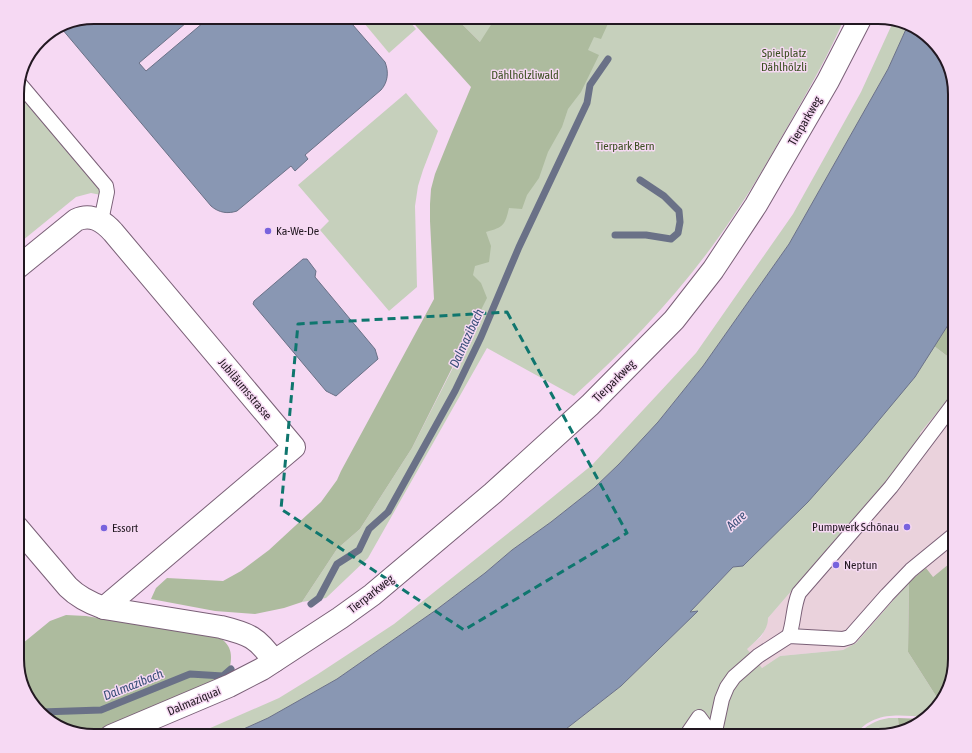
<svg xmlns="http://www.w3.org/2000/svg" width="972" height="753" font-family="'Asap Condensed',sans-serif">
<style>
.industrial{fill:#ead2dc}
.green{fill:#c6d0bc}
.forest{fill:#adbb9e}
.water{fill:#8997b3;stroke:#6a7187}
.lines{fill:none;stroke-linecap:round;stroke-linejoin:round}
.stream{stroke:#6a7187;stroke-width:7}
.lane-casing{stroke:#7a6077;stroke-width:16}
.street-casing{stroke:#7a6077;stroke-width:24}
.lane{stroke:#fff;stroke-width:14}
.street{stroke:#fff;stroke-width:22}
.marked{fill:none;stroke:#0f766e;stroke-width:3;stroke-dasharray:8 5;stroke-linejoin:round}
.poi-dot{fill:#7863dd;stroke:#f6d9f3;stroke-width:1.5}
.labels{text-anchor:middle;stroke-width:3;stroke-linejoin:round;paint-order:stroke}
.park-label{font-size:12px;fill:#3b4f21;stroke:#f6d9f3}
.street-label{font-size:12px;fill:#221821;stroke:#f6d9f3}
.poi-label{font-size:12px;fill:#221821;stroke:#f6d9f3;text-anchor:start}
.water-label{font-size:13px;font-style:italic;fill:#3a5079;stroke:#f6d9f3}
.rim{fill:none;stroke:#221821;stroke-width:2}
</style>
<rect width="100%" height="100%" fill="#f6d9f3"/>
<path class="industrial" d="M955,390V559L933,577L909,582L856,643L850,647L843,650L780,656L762,668L746,649L761,637L766,628L768,618L920,442V433L950,397Z"/>
<g class="green">
<path d="M359,17H406L416,29L389,53Z"/>
<path d="M455,17H845C829,54 809,89 789,124C771,155 754,186 734,215C689,283 634,342 574,396L487,348L368,558L326,598L302,602L337,549L360,529L412,448L466,342L452,305L505,67Z"/>
<path d="M893,22L907,27L888,69L789,244L703,366L658,422L619,464L594,488L551,522L512,550L485,573L436,610L337,679L268,718L228,736H192L279,698L318,674L394,624L521,523L592,465L696,353L793,214L861,92Z"/>
<path d="M17,89L113,190L101,195L91,193L76,197L17,245Z"/>
<path d="M406,93L438,131L423,170L418,186L415,206L417,287L389,311L320,230L329,221L298,185Z"/>
<path d="M934,346L955,362V390L950,397L920,433V442L768,618C768,632 757,640 747,649L762,668L780,656L843,650L856,643L909,582L908,652L936,696L931,712L926,717C897,715 873,711 854,736H557L621,686L697,611L689,613L733,567L740,566L915,377Z"/>
<path d="M889,718H898L899,731L877,736H857C866,725 876,720 889,718Z"/>
</g>
<g class="forest">
<path d="M408,17H455L480,42L496,17H611L601,39L594,37L588,50L599,55L581,92L568,109L562,127L548,152L539,178L527,195L522,209L509,208C505,225 504,227 486,232L491,246L489,262L475,266L473,275L481,283L487,298L412,448L360,529L337,549L302,602L284,608L255,614L215,611L151,599L156,588L167,578L223,581L241,571L269,550L321,502L337,480L341,471L434,299L430,221V204L431,189L435,174L452,132L471,87Z"/>
<path d="M955,314V362L934,346Z"/>
<path d="M955,559V659L939,706L931,712L936,696L908,652L909,582L926,568L933,577Z"/>
<path d="M66,615L86,616L213,637C217,638 223,639 225,642C235,652 230,666 228,677L215,684L96,732H84L47,720L25,693L17,663V648L50,621Z"/>
<path d="M898,718L923,719L912,728L899,731Z"/>
</g>
<g class="water">
<path d="M95,17H193L139,63L146,71L210,17H346L385,62C389,72 388,82 381,90L305,155L308,159L295,171L291,166L237,211C228,214 219,213 211,206L62,29Z"/>
<path d="M907,27L925,33L947,60L955,94V314L915,377L860,443L808,502L743,566L733,567L690,612L698,611L621,686L557,736H228L268,718L337,679L436,610L485,573L512,550L551,522L594,488L619,464L658,422L703,366L789,244L888,69Z"/>
<path d="M303,259H307L316,271L315,277L375,349L378,359L336,396L326,391L253,304L254,301Z"/>
</g>
<g class="lines">
<g class="stream">
<path d="M615,235H646L671,239L678,233L680,222L679,211L664,196L640,180"/>
<path d="M311,604L319,598L337,564L359,550L369,529L388,512L455,391L481,337L519,247L587,103L590,85L608,59"/>
<path d="M41,712L101,710L190,674L223,676L231,669"/>
</g>
<g class="lane-casing">
<g id="lane">
<path d="M19,83L106,186L107,192L101,221"/>
<path d="M789,636C794,622 793,607 799,593L891,487L955,402"/>
<path d="M686,736L699,717L710,732L711,736"/>
<path d="M714,736L722,699L727,687L734,677L758,656L789,636L843,639L850,637L887,595L911,570L955,534"/>
</g>
</g>
<g class="street-casing">
<g id="street">
<path d="M17,268L76,220C91,213 103,221 113,232L294,447L104,608"/>
<path d="M17,527L68,587C78,597 90,603 104,608L221,627C249,634 257,637 274,661"/>
<path d="M111,736L229,686L262,669L340,618L372,595L493,493L590,405L674,320L713,270L756,205L828,81L861,17"/>
</g>
</g>
<use href="#lane" class="lane"/>
<use href="#street" class="street"/>
</g>
<path class="marked" d="M507,312L627,533L464,630L281,509L298,324Z"/>
<g class="poi-dot">
<circle cx="268" cy="231" r="4"/>
<circle cx="907" cy="527" r="4"/>
<circle cx="104" cy="528" r="4"/>
<circle cx="836" cy="565" r="4"/>
</g>
<g class="labels">
<g class="park-label">
<text x="784" y="57">Spielplatz<tspan x="784" dy="14">Dählhölzli</tspan></text>
<text x="525" y="79">Dählhölzliwald</text>
<text x="625" y="150">Tierpark Bern</text>
</g>
<g class="street-label">
<text transform="translate(805 121) rotate(-60)" y="4">Tierparkweg</text>
<text transform="translate(614 381) rotate(-45)" y="4">Tierparkweg</text>
<text transform="translate(245 389) rotate(50)" y="4">Jubiläumsstrasse</text>
<text transform="translate(371 594) rotate(-38)" y="4">Tierparkweg</text>
<text transform="translate(194 701) rotate(-23)" y="4">Dalmaziquai</text>
</g>
<g class="poi-label">
<text x="276" y="235">Ka-We-De</text>
<text x="899" y="531" text-anchor="end">Pumpwerk Schönau</text>
<text x="112" y="532">Essort</text>
<text x="844" y="569">Neptun</text>
</g>
<g class="water-label">
<text transform="translate(466 338) rotate(-65)" y="5">Dalmazibach</text>
<text transform="translate(736 520) rotate(-42)" y="5">Aare</text>
<text transform="translate(133 684) rotate(-22)" y="5">Dalmazibach</text>
</g>
</g>
<path d="M0 0H972V753H0ZM94 24H878A70 70 0 0 1 948 94V659A70 70 0 0 1 878 729H94A70 70 0 0 1 24 659V94A70 70 0 0 1 94 24Z" fill="#f6d9f3" fill-rule="evenodd"/>
<path class="rim" d="M94 24H878A70 70 0 0 1 948 94V659A70 70 0 0 1 878 729H94A70 70 0 0 1 24 659V94A70 70 0 0 1 94 24Z"/>
</svg>
